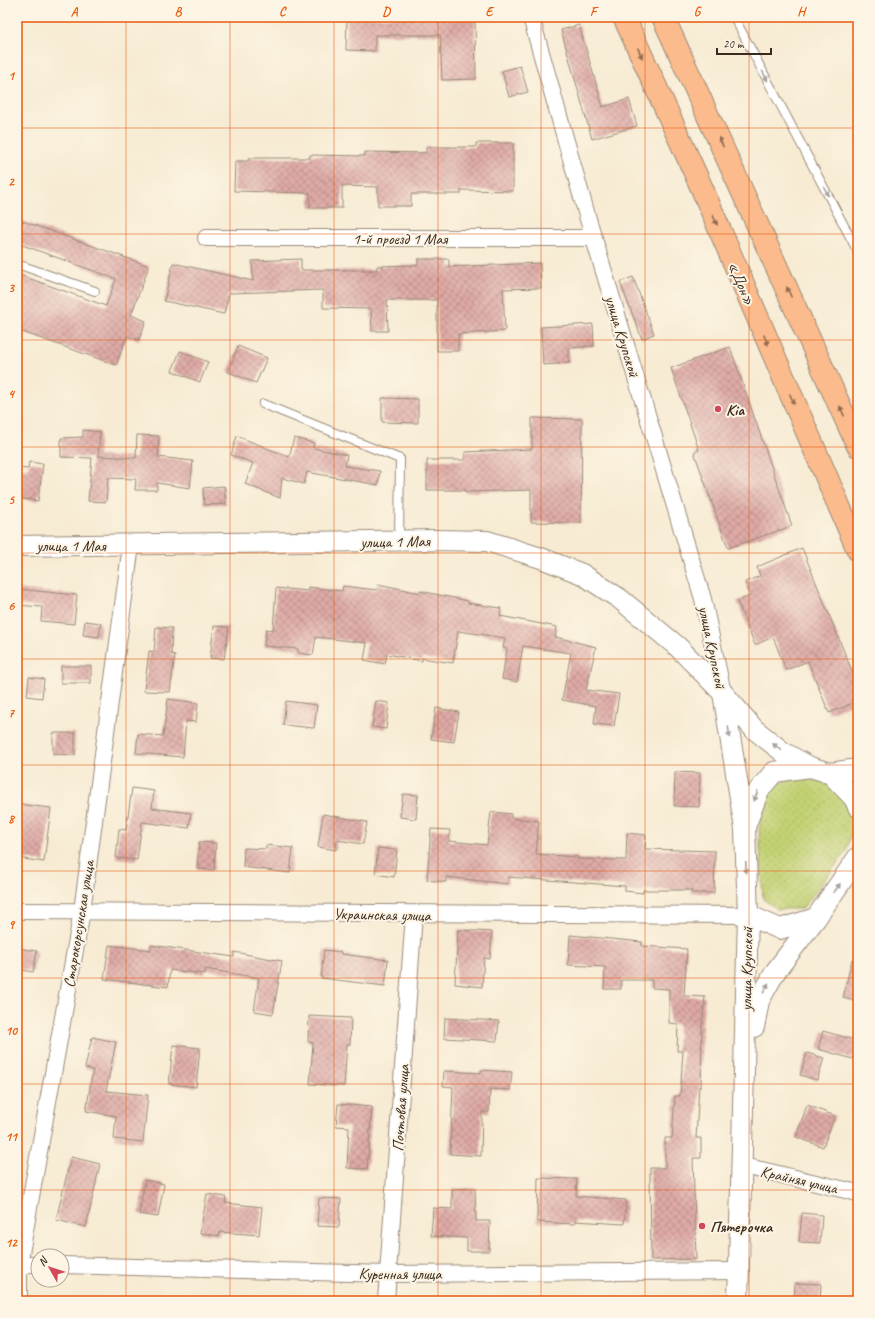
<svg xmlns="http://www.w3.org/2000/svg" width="875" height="1318" font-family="Caveat,sans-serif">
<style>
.green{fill:url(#green-dots);stroke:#7f7e48}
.building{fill:url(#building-cross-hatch)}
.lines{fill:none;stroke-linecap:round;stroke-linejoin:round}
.service-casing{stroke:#998a78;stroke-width:10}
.minor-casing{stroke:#998a78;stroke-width:18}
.tertiary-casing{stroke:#998a78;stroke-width:22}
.trunk-casing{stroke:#998a78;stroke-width:24}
.service{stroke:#fff;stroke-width:8}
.minor{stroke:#fff;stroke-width:16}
.tertiary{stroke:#fff;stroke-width:20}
.trunk{stroke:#fbbb8c;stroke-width:22}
.oneway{fill:#916b50}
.oneway2{fill:#a79f9a}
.grid{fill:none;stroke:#e8590c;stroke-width:1;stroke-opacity:0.55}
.poi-dot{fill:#d1495b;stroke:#fcf5e5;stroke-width:1.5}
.labels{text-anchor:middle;stroke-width:4;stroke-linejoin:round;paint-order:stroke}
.street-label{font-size:16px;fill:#3b2a1e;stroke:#fcf5e5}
.poi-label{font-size:16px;font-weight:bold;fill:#3b2a1e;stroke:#fcf5e5;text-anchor:start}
.neatline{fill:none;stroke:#e8590c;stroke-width:1.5}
.grid-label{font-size:13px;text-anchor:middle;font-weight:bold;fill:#e8590c}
</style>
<defs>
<pattern id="green-dots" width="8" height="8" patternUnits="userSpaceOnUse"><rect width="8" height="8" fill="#c3d173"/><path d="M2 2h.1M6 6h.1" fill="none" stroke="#a8b463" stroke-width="1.8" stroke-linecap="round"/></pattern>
<pattern id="building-cross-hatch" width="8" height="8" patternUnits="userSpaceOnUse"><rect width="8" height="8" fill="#dfaaa7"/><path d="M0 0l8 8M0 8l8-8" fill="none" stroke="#b68b87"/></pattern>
</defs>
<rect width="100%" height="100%" fill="#fcf5e5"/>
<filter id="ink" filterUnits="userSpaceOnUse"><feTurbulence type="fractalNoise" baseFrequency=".025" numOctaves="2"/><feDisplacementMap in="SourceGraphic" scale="8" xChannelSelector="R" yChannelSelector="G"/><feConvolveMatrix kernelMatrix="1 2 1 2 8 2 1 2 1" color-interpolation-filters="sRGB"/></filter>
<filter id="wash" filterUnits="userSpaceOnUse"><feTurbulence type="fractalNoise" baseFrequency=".012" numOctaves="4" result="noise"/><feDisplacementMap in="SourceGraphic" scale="16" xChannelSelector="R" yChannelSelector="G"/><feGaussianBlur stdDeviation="0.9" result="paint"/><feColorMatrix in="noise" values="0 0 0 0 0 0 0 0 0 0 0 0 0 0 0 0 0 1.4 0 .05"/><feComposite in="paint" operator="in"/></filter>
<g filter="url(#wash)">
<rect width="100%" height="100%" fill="#f7ebd3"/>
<path class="green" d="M797,775L834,785L856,815L846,852L802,909H777L763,899L759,829L767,790Z"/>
<g id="blocks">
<g class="building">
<path d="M347,17H475L476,79L442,80L440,35H375V51L346,50Z"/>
<path d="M579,25L603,107L629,99L637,126L592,139L561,30Z"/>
<path d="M520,66L528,92L509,97L502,71Z"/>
<path d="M476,143H513V191L461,190V194H411V206H378V187L342,186V208H310V193L234,191L235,161H248L249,158H310V155L365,156V152L426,153V147H476Z"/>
<path d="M17,219L149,266L131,315L146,321L139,340L127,336L116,365L17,330V274L106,306L116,279L17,243Z"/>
<path d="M301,259V270H377V266L418,265V259H449V267L540,263L541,288L503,289L505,331L458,334V351H437V300H387L388,331H372L371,309L323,308V290L229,293L224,314L164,301L173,263L253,281L252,261Z"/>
<path d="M633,277L654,334L642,339L620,282Z"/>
<path d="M593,324L594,346L569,348V363L543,365L541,327Z"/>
<path d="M238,346L267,358L256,383L228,372Z"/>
<path d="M730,347L792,526L728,548L694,452L699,450L671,368Z"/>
<path d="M180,351L208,362L200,382L172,371Z"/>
<path d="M382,398L418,399V423L382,422Z"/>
<path d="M532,418L582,419L581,523L531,522V490L465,492V490H427V460H465V452L532,449Z"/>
<path d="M83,430L100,432L98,456L136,458L137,435L159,436L158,457L193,461L190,488L157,483V490H135L136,479L108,478L106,502L88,501L92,458L61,457V438L83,437Z"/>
<path d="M237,436L289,457L294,438L314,443L313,448L347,455L345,466L380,471L378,485L307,472L304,484L282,478L280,498L245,484L253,463L231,455Z"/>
<path d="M29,462L43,464L38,501L17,498V468L28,469Z"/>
<path d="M224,486L226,504L204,505L203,488Z"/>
<path d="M802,548L858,686V701L829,713L808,661L786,670L773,637L755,645L737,601L750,596L745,582L760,576L757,567Z"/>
<path d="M378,584L420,593V591L468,601V603L501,608L500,616L557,627L555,637L596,647L586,690L619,694L614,726L594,724L596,706L562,700L571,653L523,646L517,682L502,679L507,649L503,648L505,638L458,631L453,663L422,658V661L387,654L385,664L364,660L367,643L316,637L313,655L298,653V649L264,646L266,629L273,630L276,588L308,591V587L342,591L343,586L377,590Z"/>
<path d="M17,589L77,595L74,624L41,621L42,607L17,605Z"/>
<path d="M85,621L101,623L99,637L83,635Z"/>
<path d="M214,626L229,627L224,659L210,658Z"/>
<path d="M156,627L172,628L171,654L175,655L170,692L144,691L149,651L154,652Z"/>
<rect x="61" y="666" width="30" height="17"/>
<path d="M29,677L44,679L42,698L27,696Z"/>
<path d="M168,699L198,703L196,722L186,721L183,757L136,753L138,734L163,736Z"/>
<path d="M286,701L317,705L314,728L283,725Z"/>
<path d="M376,701L389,703L386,729L372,727Z"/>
<path d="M436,708L459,712L454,742L431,739Z"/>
<path d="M53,733H75V755L53,754Z"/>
<path d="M675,772L700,773L699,807L674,806Z"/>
<path d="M132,788L154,791L152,808L191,813L189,828L142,822L137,860L116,858L119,829L126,830Z"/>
<path d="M403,794L418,795L416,819L400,817Z"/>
<path d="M17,804L51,808L44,862L17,858Z"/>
<path d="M491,812L511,814V818L539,821L536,854L578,857L577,859L626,860L627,833L646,835L645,849L715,851L714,893H691L692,890H643V893L625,891V886L508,877V884L446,877V882L427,880L431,829L450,830L449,841L487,845Z"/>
<path d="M323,814L367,822L363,844L337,840L336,850L318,847Z"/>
<path d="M199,842L216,843L214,870L197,869Z"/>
<path d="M266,845L293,848L290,873L243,867L244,848L266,849Z"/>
<path d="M378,848L397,850L394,877L375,874Z"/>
<path d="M458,930L492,932L490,959L484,958L482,987L455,984Z"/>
<path d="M570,935L642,942V946L687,949L684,996L705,997L702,1024L701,1087L699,1086L696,1138H701V1158H693L696,1259L651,1260L650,1168H665V1138H672L675,1096H680L683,1051H677L678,1024L669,1023V989L652,988V980H621V989H604L605,967L568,965Z"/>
<path d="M109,945L151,950V945L234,957V952L282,961L273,1014L254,1011L259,978L205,969V974L170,970L168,987L104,979Z"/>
<path d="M17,948L37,951L33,972L17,969Z"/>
<path d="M324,950L341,952V954L388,960L385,986L321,978Z"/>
<path d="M852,959L858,960V1002L843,998Z"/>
<path d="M309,1016L351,1018L350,1044H347L344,1086L310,1084L313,1043L308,1042Z"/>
<path d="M445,1018L499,1021L497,1041L444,1038Z"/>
<path d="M823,1031L858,1041L853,1059L818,1049Z"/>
<path d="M92,1037L116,1042L106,1091L148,1095L143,1142L114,1139L116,1116L86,1111L93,1070L85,1068Z"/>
<path d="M173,1045L200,1048L196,1087L169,1084Z"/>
<path d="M807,1053L824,1058L817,1080L800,1075Z"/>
<path d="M481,1070L512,1072L510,1090L490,1089L489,1112H482L481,1156L450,1154L453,1087L443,1086L444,1071L481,1073Z"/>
<path d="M338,1104L372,1107L367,1169L347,1168L349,1127L336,1126Z"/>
<path d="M807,1105L835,1116L823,1147L796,1137Z"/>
<path d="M71,1157L100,1164L86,1227L56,1220Z"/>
<path d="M538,1178L577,1179L576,1196L626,1200L624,1224L575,1221V1224L537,1222Z"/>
<path d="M145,1180L164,1184L158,1217L139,1214Z"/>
<path d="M475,1188L476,1221H490L489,1251H467V1238L431,1236L433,1208L452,1209V1189Z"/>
<path d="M207,1194L226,1197L225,1203L262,1207L259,1235L220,1232L219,1236L200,1233Z"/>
<path d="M319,1198L341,1199L339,1227L317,1226Z"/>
<path d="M802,1213L822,1215L820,1243L799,1242Z"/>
<path d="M795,1283L821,1284L820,1301H794Z"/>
</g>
</g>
</g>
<g filter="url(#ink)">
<use href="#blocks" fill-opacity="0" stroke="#998a78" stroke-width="1"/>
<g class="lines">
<g class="service-casing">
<g id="service">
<path d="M734,17L858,252"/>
<path d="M17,264L95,291"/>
<path d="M263,404L400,459L399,540"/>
</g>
</g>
<g class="minor-casing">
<g id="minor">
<path d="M531,17L588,219L703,599L723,693"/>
<path d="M206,238H594"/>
<path d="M17,911L748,915"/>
<path d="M740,1165L858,1193"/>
<path d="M17,1264H38"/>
<path d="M62,1265L388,1274L739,1271"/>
<path d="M19,1301V1264L82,911L131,545"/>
<path d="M386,1301L414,914"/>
</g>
</g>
<g class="tertiary-casing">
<g id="tertiary">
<path d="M17,546L436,540L487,541L541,558L582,574L620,599L678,647L723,693L754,729L783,752L810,767L830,773L858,769"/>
<path d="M723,693L745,829L748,915L738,1301"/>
<path d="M830,773L854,798L858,807"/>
<path d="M745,827L759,790L774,772L810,767"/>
<path d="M748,915L780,929L816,918"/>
<path d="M754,1027L759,1001L775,972L816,918L858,857"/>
</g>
</g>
<g class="trunk-casing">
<g id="trunk">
<path d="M624,17L700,184L858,550"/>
<path d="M663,17L858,446"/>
</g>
</g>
<use href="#service" class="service"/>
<use href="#minor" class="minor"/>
<use href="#tertiary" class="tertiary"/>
<use href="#trunk" class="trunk"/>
</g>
<defs><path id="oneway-solid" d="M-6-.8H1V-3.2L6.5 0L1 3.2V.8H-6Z"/></defs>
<g class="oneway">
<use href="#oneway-solid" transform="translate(640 53) rotate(66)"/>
<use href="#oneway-solid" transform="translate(721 142) rotate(-115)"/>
<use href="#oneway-solid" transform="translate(715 220) rotate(67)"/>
<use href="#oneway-solid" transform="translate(789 292) rotate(-114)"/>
<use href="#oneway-solid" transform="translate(766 340) rotate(67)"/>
<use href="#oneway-solid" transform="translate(792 399) rotate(66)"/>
<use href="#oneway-solid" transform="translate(842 411) rotate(-114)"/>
</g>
<g class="oneway2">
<use href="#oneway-solid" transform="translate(765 76) rotate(62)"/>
<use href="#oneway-solid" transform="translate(826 191) rotate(62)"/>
<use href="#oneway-solid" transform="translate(729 732) rotate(81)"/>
<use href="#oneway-solid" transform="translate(777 747) rotate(-142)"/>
<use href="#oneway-solid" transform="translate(756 796) rotate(110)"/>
<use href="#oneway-solid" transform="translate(746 868) rotate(88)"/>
<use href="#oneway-solid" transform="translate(837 888) rotate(-55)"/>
<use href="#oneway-solid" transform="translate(766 988) rotate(-62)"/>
</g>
</g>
<path class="grid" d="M126,17V1301M230,17V1301M334,17V1301M438,17V1301M541,17V1301M645,17V1301M749,17V1301M17,128H858M17,234H858M17,340H858M17,447H858M17,553H858M17,659H858M17,765H858M17,871H858M17,978H858M17,1084H858M17,1190H858"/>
<g class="poi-dot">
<circle cx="718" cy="409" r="4"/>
<circle cx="702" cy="1226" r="4"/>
</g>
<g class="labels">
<g class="street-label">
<text x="400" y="244">1-й проезд 1 Мая</text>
<text transform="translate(742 283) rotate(67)" y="6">«Дон»</text>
<text transform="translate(623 336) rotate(73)" y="6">улица Крупской</text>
<text transform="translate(395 541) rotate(-1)" y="6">улица 1 Мая</text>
<text x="71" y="551">улица 1 Мая</text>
<text transform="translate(713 647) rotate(78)" y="6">улица Крупской</text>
<text transform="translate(382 914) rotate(1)" y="6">Украинская улица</text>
<text transform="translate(78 924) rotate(-81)" y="6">Старокорсунская улица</text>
<text transform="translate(746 969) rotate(-89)" y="6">улица Крупской</text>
<text transform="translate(400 1108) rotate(-86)" y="6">Почтовая улица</text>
<text transform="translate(799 1179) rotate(13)" y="6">Крайняя улица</text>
<text x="400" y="1279">Куренная улица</text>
</g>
<g class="poi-label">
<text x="726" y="415">Kia</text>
<text x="710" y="1232">Пятерочка</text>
</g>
</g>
<rect width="875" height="1318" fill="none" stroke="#fcf5e5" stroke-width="44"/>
<g transform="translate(50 1268) rotate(309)"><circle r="19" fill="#fcf5e5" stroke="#afa495"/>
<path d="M0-3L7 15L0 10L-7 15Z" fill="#d1495b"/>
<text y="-6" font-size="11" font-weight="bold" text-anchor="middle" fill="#3b2a1e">N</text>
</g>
<path d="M717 48v6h54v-6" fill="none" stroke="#3b2a1e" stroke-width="2"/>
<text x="723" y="48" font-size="12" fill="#3b2a1e" stroke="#fcf5e5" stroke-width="3" paint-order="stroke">20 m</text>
<rect x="22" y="22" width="831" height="1274" class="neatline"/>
<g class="grid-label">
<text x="74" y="16">A</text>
<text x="178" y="16">B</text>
<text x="282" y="16">C</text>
<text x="386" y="16">D</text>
<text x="489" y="16">E</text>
<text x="593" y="16">F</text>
<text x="697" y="16">G</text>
<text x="801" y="16">H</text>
<text x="11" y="80">1</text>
<text x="11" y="186">2</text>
<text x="11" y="292">3</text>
<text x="11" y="398">4</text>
<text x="11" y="504">5</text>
<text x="11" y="610">6</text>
<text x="11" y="717">7</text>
<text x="11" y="823">8</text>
<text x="11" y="929">9</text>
<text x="11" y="1035">10</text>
<text x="11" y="1141">11</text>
<text x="11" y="1247">12</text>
</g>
</svg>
